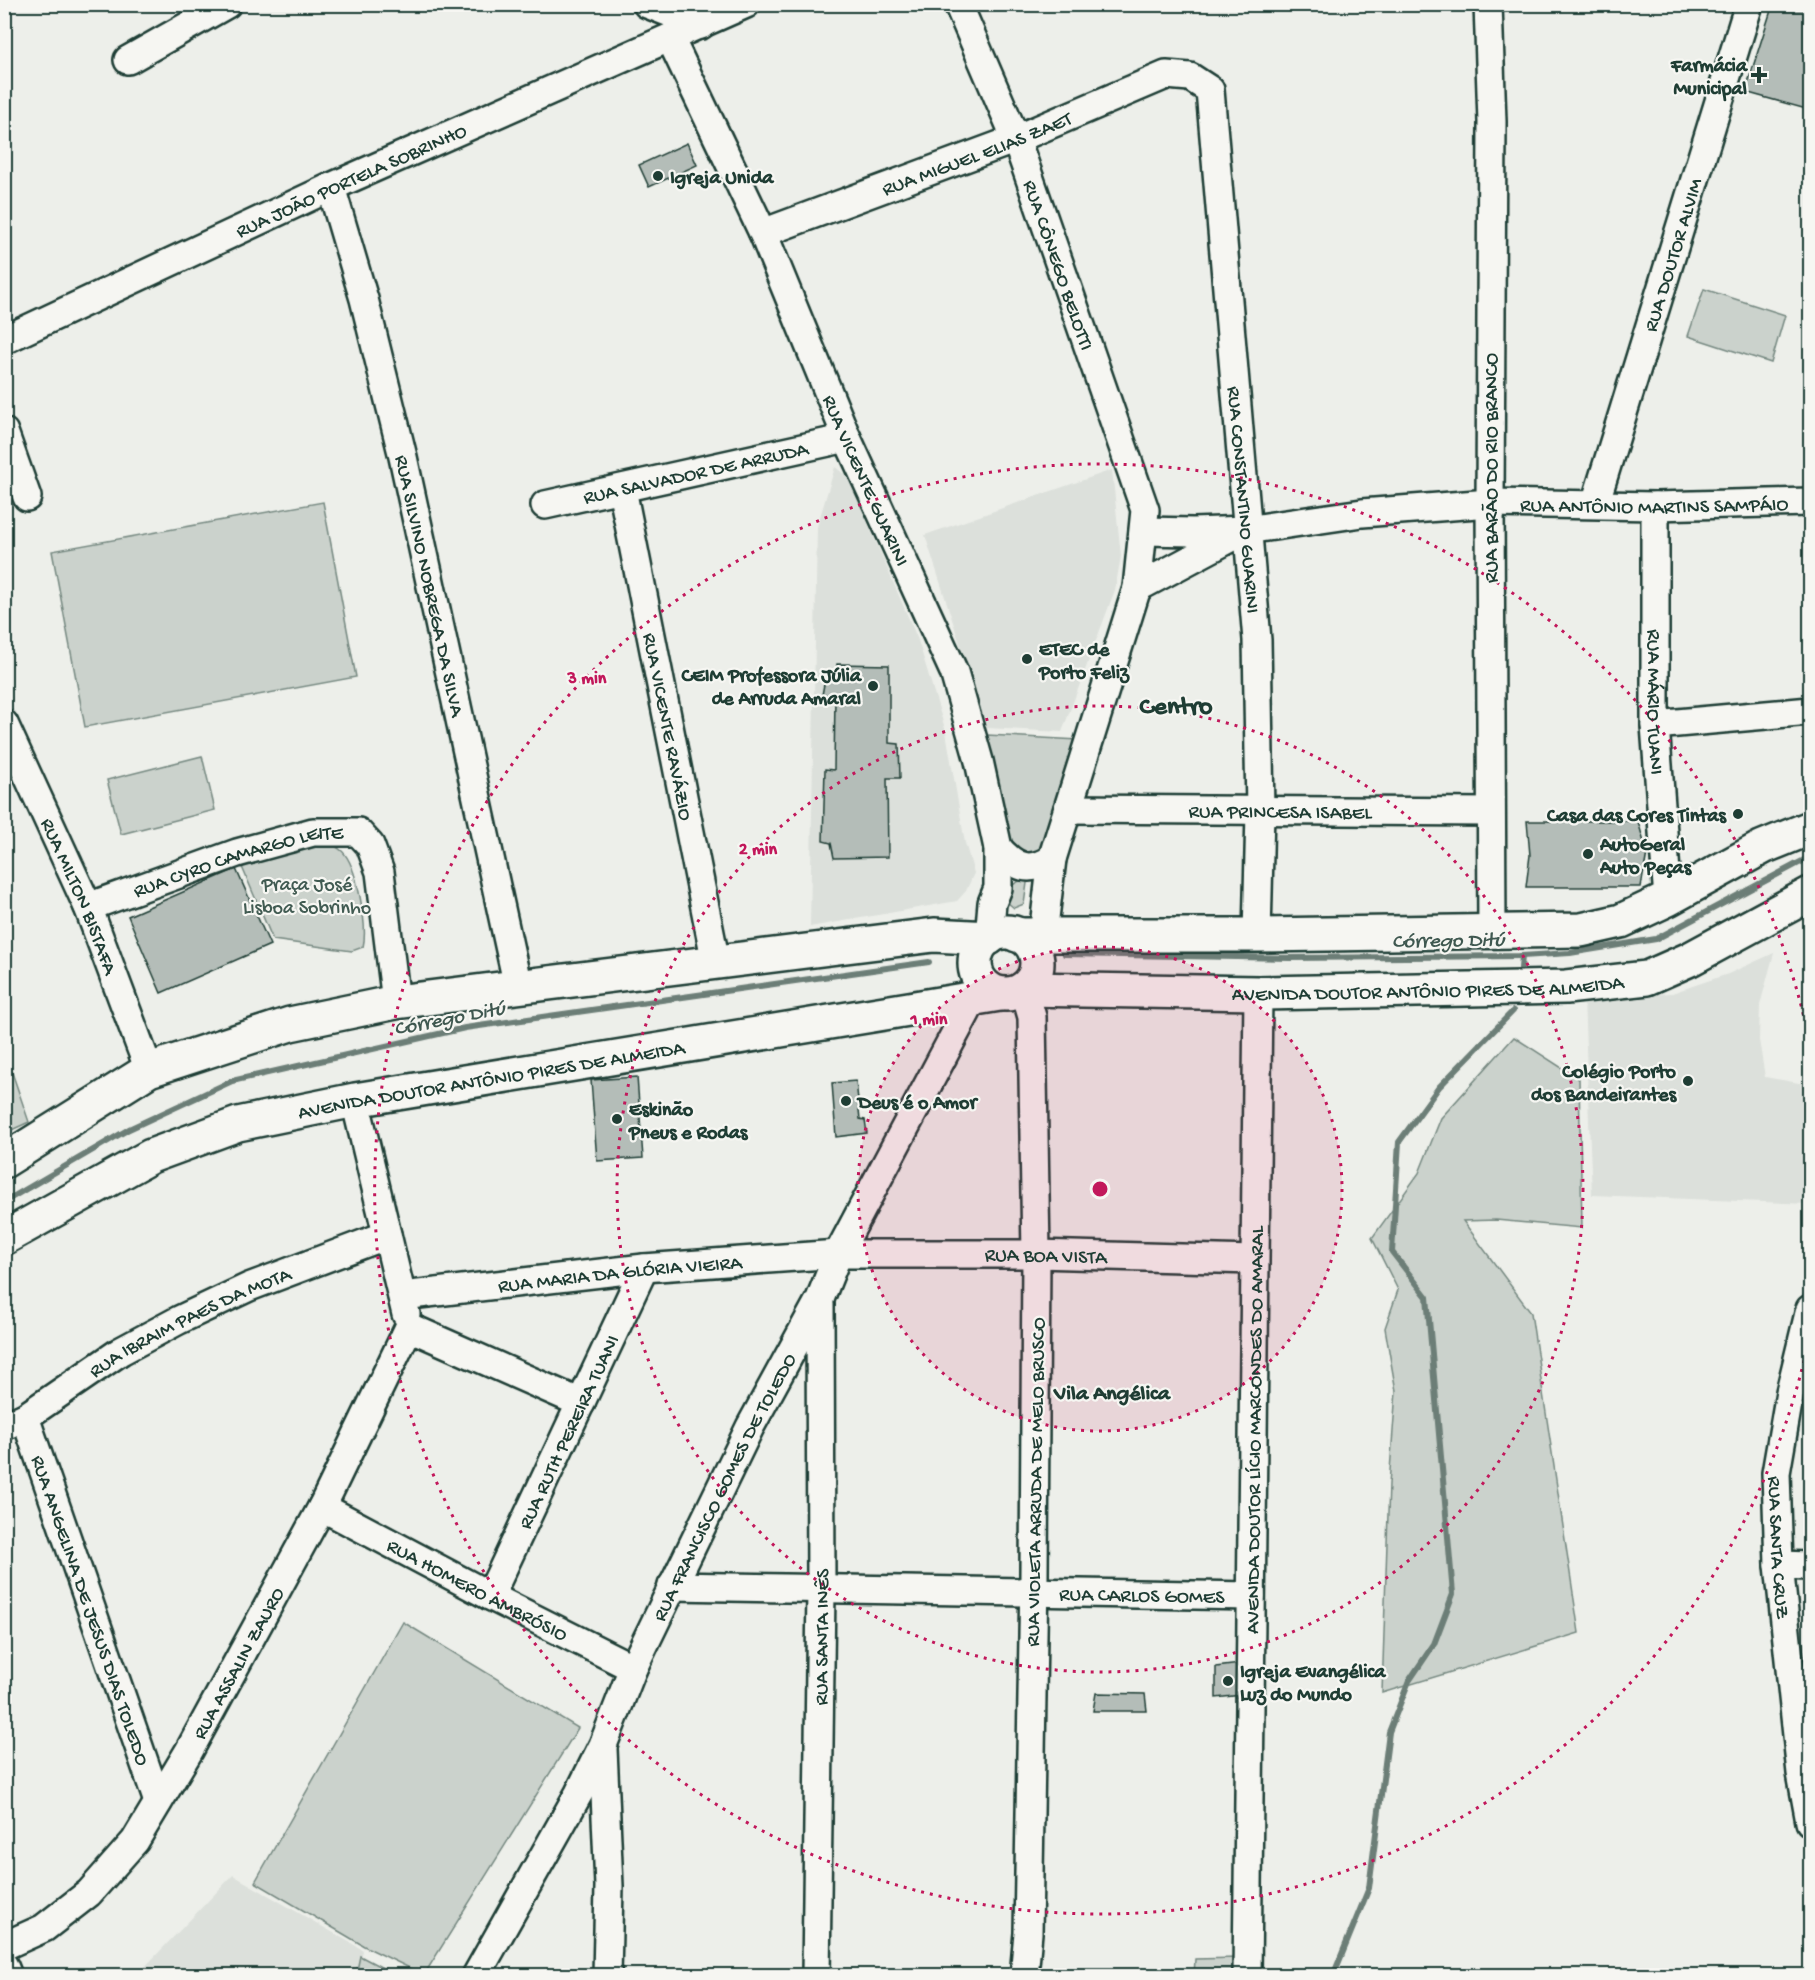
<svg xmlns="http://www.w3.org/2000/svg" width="1815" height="1980" font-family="'Gochi Hand',sans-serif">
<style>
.built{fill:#dce0db}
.green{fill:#cbd2cc;stroke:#758880;stroke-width:1.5}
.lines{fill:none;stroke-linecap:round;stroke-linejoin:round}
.stream{stroke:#6c7e77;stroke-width:6}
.building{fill:#b4bdb8;stroke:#1f3d34;stroke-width:1.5}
.minor-casing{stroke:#1f3d34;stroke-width:32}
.major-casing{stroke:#1f3d34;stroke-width:38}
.minor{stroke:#f6f6f2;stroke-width:27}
.major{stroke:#f6f6f2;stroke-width:33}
.ring{fill:none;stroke:#c2185b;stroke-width:3;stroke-dasharray:3 6}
.poi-dot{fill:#1f3d34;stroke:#f6f6f2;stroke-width:2}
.labels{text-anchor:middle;stroke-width:4.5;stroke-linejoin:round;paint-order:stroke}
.poi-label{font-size:20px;font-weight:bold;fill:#1f3d34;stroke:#f6f6f2;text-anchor:start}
.street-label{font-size:20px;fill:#1f3d34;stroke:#f6f6f2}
.park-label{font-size:20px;fill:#415b52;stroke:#f6f6f2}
.water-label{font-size:21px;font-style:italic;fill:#3f5850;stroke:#f6f6f2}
.quarter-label{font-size:22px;font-weight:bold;fill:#1f3d34;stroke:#f6f6f2}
.district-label{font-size:26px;font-weight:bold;fill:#1f3d34;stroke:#f6f6f2}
.centre{fill:#c2185b;stroke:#f6f6f2;stroke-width:3}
.ring-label{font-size:18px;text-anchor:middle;font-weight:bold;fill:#c2185b;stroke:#f6f6f2;stroke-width:4.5;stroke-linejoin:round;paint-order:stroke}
</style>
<rect width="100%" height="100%" fill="#edefea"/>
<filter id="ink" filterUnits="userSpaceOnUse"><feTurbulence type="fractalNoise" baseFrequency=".0167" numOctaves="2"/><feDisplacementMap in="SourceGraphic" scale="12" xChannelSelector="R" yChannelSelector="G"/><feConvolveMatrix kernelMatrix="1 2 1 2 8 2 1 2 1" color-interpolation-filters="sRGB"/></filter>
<g filter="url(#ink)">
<g class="built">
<path d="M835,467L848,477L918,640L946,732L965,843L974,873L966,891L957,901L810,927L817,527Z"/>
<path d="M1112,470L1121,556L1115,590L1062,732L987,728L925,535Z"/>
<path d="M1774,953L1760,1005L1759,1040L1765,1077L1810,1085V1204L1592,1195L1584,999L1672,993L1728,974Z"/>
<path d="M233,1875L363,1950L358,1975L136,1976Z"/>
</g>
<g class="green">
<path d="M1704,289L1785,315L1771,363L1688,336Z"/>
<path d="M323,502L356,677L85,727L52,551Z"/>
<path d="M987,735L1079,740L1045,848L1033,859L1013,845L1008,834Z"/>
<path d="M202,756L215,810L121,834L107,780Z"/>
<path d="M320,844C328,845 336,845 342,851C357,865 368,927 363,947L352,951L273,940L242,867L282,851Z"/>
<path d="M1028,876L1024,904L1014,908L1007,902L1009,887Z"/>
<path d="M1514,1037L1579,1079L1582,1228L1496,1220L1463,1221L1531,1313L1579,1633L1382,1693L1389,1484L1396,1391L1385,1328L1398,1290L1372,1238L1419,1173L1441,1118Z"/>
<path d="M5,1052L29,1122L5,1133H4Z"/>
<path d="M403,1622L578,1728L424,1975L364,1946L255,1882Z"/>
<path d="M360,1956L396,1975H356Z"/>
<path d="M1238,1958L1237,1975L1194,1976L1195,1959Z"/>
</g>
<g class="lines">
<g class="stream">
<path d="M1065,954L1290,958L1522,956L1570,953L1656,939L1810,857"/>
<path d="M1521,968L1522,956"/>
<path d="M4,1202L129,1129L232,1081L465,1028L929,962"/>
<path d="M1333,1976L1369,1888L1389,1732L1409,1681L1434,1644L1453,1594L1427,1297L1392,1252L1399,1142L1439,1087L1513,1011"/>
</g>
</g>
<g class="building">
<path d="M1773,4H1810V110L1745,92Z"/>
<path d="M687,143L697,165L649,187L639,165Z"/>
<path d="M837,664L889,665V743L899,744L900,778H887L888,857L834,858L831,843L823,841L825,769L834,770L835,696L822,695L825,679L836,677Z"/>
<path d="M1527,821H1638L1647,853L1641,887H1526L1530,855Z"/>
<path d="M236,869L270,945L161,993L128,916Z"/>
<path d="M637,1077L643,1158L597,1161L591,1080Z"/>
<path d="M856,1081L860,1119L865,1120L867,1133L836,1137L832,1083Z"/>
<path d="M1240,1664L1241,1695L1216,1698V1667Z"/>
<path d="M1096,1693L1145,1694L1147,1711H1093Z"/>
</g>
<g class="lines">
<g class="minor-casing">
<g id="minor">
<path d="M647,4L701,25"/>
<path id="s1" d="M958,4L1016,139L1145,510L1137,588L1052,859L1043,935"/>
<path d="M1488,4L1492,122L1490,503L1492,932"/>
<path id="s2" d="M670,38L763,233L847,438L954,672L979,761L998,848V888L992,903L989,938"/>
<path d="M128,60L227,4"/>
<path id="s3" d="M331,187L364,299L403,457L518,987"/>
<path id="s4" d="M763,233L1016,139L1166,75L1190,77L1210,90L1257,640L1260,811L1257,935"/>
<path id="s5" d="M4,340L331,187L746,4"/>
<path d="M4,432L27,497"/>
<path id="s6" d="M622,489L716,963"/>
<path id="s7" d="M1595,504L1749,4"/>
<path id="s8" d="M545,505L847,438"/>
<path id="s9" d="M1655,506V725L1668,899"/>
<path id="s10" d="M1144,531L1193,532L1246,530L1362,513L1490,503L1655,506L1810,502"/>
<path d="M1137,588L1240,533"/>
<path id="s11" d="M4,724L88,907L149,1070"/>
<path d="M1655,725L1810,711"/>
<path id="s12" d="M1068,809L1490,812"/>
<path d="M998,848C1016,868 1029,873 1052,859"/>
<path id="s13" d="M88,907L237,853L313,832H358L370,845L380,872L396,1002"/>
<path d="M1024,989L1032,1017L1036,1254L1034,1576L1028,1933L1024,1976"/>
<path d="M355,1100L406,1314"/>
<path id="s14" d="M402,1296L644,1268L838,1254H1036L1254,1260"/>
<path id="s15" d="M1810,1309L1790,1392L1776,1473L1779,1565L1801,1773L1810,1822"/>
<path d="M409,1327L581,1403"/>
<path id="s16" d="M25,1417L158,1802"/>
<path id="s17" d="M4,1426L25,1417L121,1351L179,1320L249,1287L387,1235"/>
<path id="s18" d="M322,1507L490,1596L633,1668"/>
<path d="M1779,1565L1810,1566"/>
<path id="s19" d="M672,1586L1251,1596"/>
<path id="s20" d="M490,1596L644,1268"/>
<path d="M603,1749L609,1886L607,1976"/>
<path id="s21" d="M4,1946L44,1928L89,1893L135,1841L189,1751L322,1507L409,1327"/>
<path d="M4,1966L8,1976"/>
<path id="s22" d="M476,1976L579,1793L603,1745L633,1668L750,1427L820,1299L838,1254L974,998"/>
<path id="s23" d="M816,1976L821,1589L820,1304"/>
<path id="s24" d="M1247,1976L1258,993"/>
</g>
</g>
<g class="major-casing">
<g id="major">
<circle cx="1006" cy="963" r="31"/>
<path d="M1017,935H1257L1581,930L1621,921L1668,899L1763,847L1810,828"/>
<path id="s25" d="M1024,989L1258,993L1566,987L1647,978L1690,959L1810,894"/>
<path d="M4,1161L149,1070L290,1024L396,1002L934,935L989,938"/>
<path id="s26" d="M4,1238L151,1156L238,1124L355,1100L1000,994"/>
</g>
</g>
<use href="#minor" class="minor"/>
<use href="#major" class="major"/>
</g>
</g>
<circle cx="1100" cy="1189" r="242" fill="#c2185b" fill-opacity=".12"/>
<g class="ring">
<circle cx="1100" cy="1189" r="242"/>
<circle cx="1100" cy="1189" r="483"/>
<path d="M1810 1334A725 725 0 1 1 1810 1044"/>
</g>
<g class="poi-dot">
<path d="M1756 66h6v6h6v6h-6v6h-6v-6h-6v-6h6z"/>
<circle cx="658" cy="176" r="6"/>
<circle cx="1027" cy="659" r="6"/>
<circle cx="873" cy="686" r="6"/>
<circle cx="1738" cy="814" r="6"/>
<circle cx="1588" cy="854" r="6"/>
<circle cx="1688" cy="1081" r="6"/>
<circle cx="846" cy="1101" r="6"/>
<circle cx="617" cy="1119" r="6"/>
<circle cx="1228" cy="1681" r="6"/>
</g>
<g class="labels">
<g class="poi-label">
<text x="1747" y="71" text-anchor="end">Farmácia<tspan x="1747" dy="23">Municipal</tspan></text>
<text x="670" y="183">Igreja Unida</text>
<text x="1039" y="655">ETEC de<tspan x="1039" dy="23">Porto Feliz</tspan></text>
<text x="861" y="681" text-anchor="end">CEIM Professora Júlia<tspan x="861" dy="23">de Arruda Amaral</tspan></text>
<text x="1726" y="821" text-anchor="end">Casa das Cores Tintas</text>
<text x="1600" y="850">AutoGeral<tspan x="1600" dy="23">Auto Peças</tspan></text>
<text x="1676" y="1077" text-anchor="end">Colégio Porto<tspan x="1676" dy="23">dos Bandeirantes</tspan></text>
<text x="858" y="1108">Deus é o Amor</text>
<text x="629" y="1115">Eskinão<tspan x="629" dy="23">Pneus e Rodas</tspan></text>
<text x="1240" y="1677">Igreja Evangélica<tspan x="1240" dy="23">Luz do Mundo</tspan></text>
</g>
<g class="street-label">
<text dy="7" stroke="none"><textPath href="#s4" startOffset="228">RUA MIGUEL ELIAS ZAET</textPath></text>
<text dy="7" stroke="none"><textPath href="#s5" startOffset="382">RUA JOÃO PORTELA SOBRINHO</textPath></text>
<text dy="7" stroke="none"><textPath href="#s7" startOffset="261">RUA DOUTOR ALVIM</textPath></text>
<text dy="7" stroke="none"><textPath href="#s1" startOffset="280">RUA CÔNEGO BELOTTI</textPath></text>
<text transform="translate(1490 468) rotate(-90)" y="7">RUA BARÃO DO RIO BRANCO</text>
<text dy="7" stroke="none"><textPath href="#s8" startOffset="154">RUA SALVADOR DE ARRUDA</textPath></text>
<text dy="7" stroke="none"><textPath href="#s2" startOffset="484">RUA VICENTE GUARINI</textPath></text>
<text dy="7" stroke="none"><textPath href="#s4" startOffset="892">RUA CONSTANTINO GUARINI</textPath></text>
<text dy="7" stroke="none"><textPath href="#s10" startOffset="512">RUA ANTÔNIO MARTINS SAMPÁIO</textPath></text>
<text dy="7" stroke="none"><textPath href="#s3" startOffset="411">RUA SILVINO NOBREGA DA SILVA</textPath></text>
<text dy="7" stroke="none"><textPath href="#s9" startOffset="196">RUA MÁRIO TUANI</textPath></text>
<text dy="7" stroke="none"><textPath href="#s6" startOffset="242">RUA VICENTE RAVÁZIO</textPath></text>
<text dy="7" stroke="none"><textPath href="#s12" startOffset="212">RUA PRINCESA ISABEL</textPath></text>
<text dy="7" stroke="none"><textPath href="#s13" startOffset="158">RUA CYRO CAMARGO LEITE</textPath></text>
<text dy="7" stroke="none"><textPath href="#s11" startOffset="188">RUA MILTON BISTAFA</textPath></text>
<text dy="7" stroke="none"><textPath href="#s25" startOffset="404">AVENIDA DOUTOR ANTÔNIO PIRES DE ALMEIDA</textPath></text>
<text dy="7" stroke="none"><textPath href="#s26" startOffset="518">AVENIDA DOUTOR ANTÔNIO PIRES DE ALMEIDA</textPath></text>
<text dy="7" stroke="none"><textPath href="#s14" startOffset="646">RUA BOA VISTA</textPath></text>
<text dy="7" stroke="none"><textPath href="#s14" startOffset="219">RUA MARIA DA GLÓRIA VIEIRA</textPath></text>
<text dy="7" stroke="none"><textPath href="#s17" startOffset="214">RUA IBRAIM PAES DA MOTA</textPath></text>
<text dy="7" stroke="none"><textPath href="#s24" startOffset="546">AVENIDA DOUTOR LÍCIO MARCONDES DO AMARAL</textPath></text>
<text dy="7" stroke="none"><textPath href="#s20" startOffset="182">RUA RUTH PEREIRA TUANI</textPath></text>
<text transform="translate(1034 1482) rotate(-89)" y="7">RUA VIOLETA ARRUDA DE MELO BRUSCO</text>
<text dy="7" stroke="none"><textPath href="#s22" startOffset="549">RUA FRANCISCO GOMES DE TOLEDO</textPath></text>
<text dy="7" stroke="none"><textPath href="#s15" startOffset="242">RUA SANTA CRUZ</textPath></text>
<text dy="7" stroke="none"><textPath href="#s18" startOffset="176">RUA HOMERO AMBRÓSIO</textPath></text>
<text dy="7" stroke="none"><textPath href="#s19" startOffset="470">RUA CARLOS GOMES</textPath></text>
<text dy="7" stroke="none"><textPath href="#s16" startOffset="204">RUA ANGELINA DE JESUS DIAS TOLEDO</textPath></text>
<text dy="7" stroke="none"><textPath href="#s23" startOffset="339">RUA SANTA INÊS</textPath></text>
<text dy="7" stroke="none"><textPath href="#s21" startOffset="376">RUA ASSALIN ZAURO</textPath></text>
</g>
<g class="park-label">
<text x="307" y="890">Praça José<tspan x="307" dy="23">Lisboa Sobrinho</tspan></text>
</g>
<g class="water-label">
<text transform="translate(1448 939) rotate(-1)" y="7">Córrego Ditú</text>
<text transform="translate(449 1017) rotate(-11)" y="7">Córrego Ditú</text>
</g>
<g class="quarter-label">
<text x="1112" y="1399">Vila Angélica</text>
</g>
<g class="district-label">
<text x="1176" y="713">Centro</text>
</g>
</g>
<circle cx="1100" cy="1189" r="9" class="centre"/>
<g class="ring-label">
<text x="587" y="683">3 min</text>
<text x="758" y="854">2 min</text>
<text x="929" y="1024">1 min</text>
</g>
<rect width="1815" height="1980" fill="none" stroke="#f6f6f2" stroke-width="24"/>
<rect x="12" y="12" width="1791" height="1956" fill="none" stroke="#1f3d34" stroke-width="2" filter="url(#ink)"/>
</svg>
